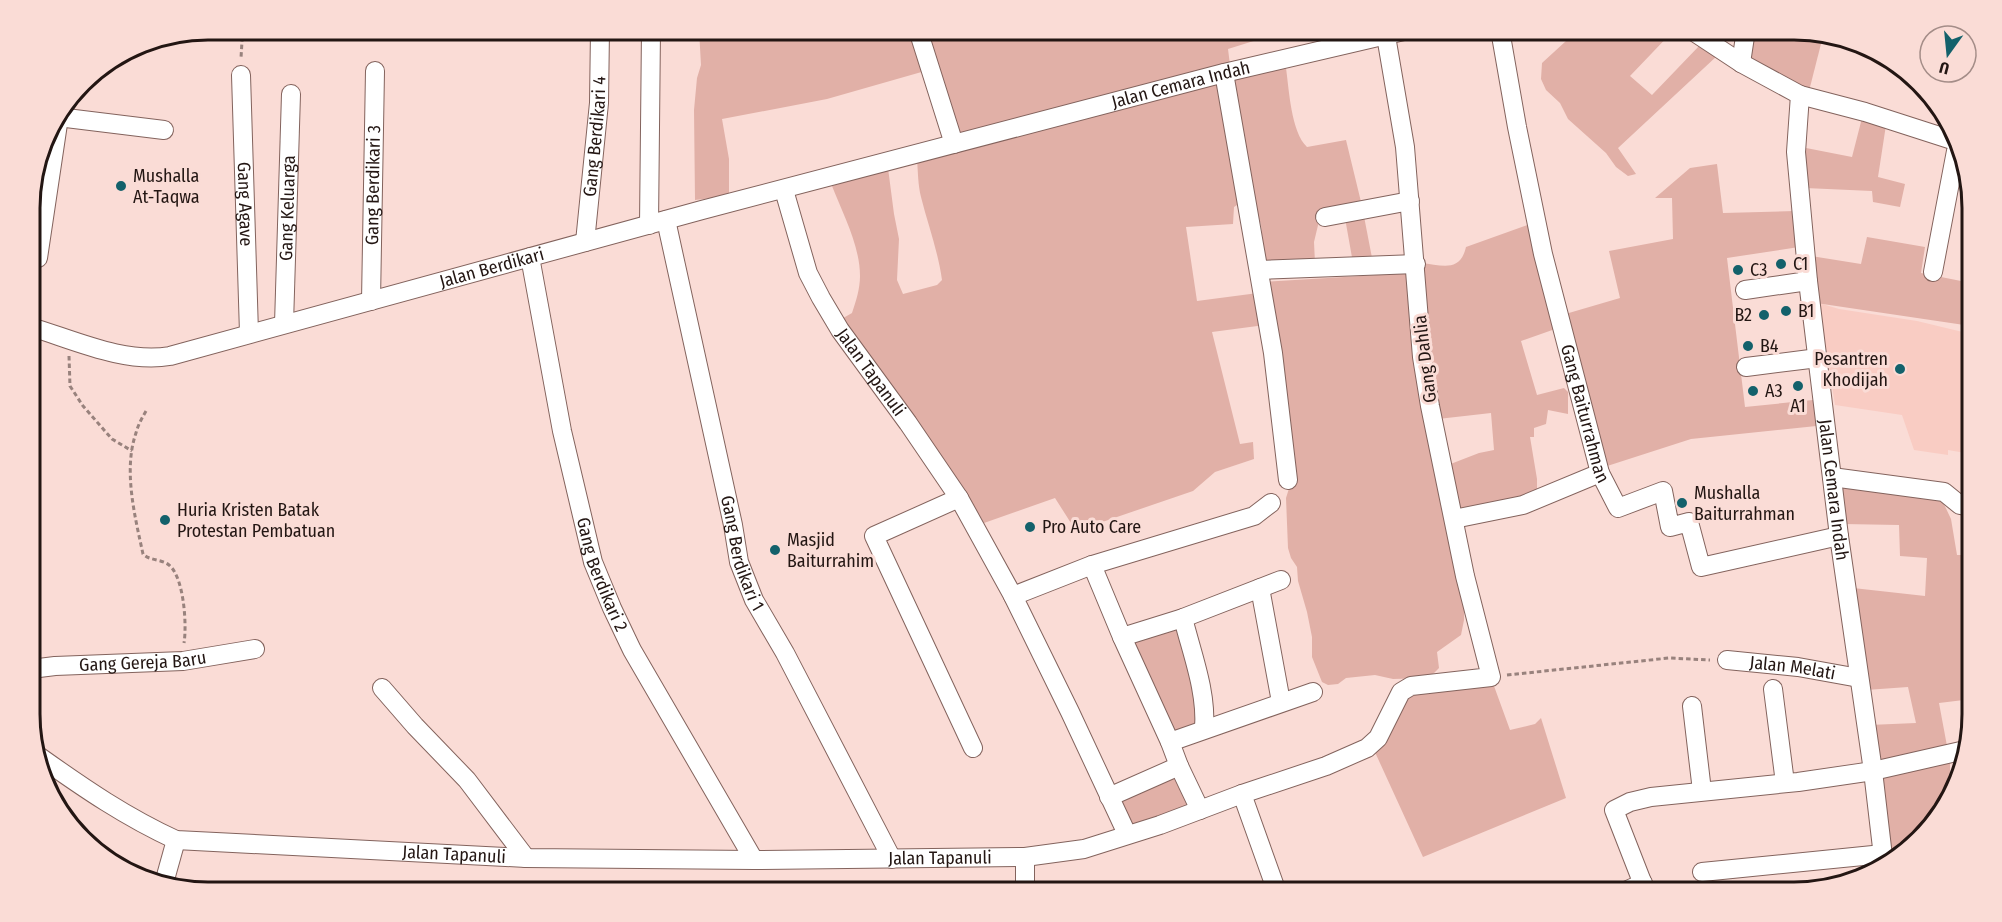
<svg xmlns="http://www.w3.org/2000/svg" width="2002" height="922" font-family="'Fira Sans Condensed',sans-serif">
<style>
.built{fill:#f9ccc3}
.green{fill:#e1b0a7}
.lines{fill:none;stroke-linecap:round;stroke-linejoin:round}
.minor-casing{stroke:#83635d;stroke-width:20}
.path{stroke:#98827d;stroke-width:3;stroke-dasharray:4.5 3;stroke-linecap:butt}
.minor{stroke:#fff;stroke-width:18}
.poi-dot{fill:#13616b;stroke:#fadcd6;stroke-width:2}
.labels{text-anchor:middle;stroke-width:6;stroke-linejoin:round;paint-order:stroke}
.street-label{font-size:18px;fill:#231613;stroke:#fadcd6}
.poi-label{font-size:18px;fill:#231613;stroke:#fadcd6;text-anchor:start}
.rim{fill:none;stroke:#231613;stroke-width:3}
</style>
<rect width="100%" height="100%" fill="#fadcd6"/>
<path class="built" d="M1819,303L1839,309L1917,321L1971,334V454L1948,450V455L1914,450L1902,415L1835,405Z"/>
<g class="green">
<path d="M699,30H912L925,71L827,99L722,119L729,159V196L695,200L694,110L697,78L701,65Z"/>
<path d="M926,30H1289L1228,49L1230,65L959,133Z"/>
<path d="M1564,30H1674L1630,76L1652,95L1700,45L1718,55L1618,148L1636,174L1628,176L1616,167L1606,153L1568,119L1560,103L1546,90L1541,79L1542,63L1566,41Z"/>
<path d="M1750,30H1793L1823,36L1809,91L1747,60Z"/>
<path d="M1286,68C1289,89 1291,132 1307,147L1346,140L1362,206L1373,263H1353L1345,218L1319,221L1314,242L1315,263L1265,261L1261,225L1257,212L1237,94L1232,78Z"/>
<path d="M1222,83L1243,201L1234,207L1233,224L1186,227L1197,301L1258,293L1265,325L1212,332L1240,444L1253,442L1254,459L1215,472L1193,491L1076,531L1055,498L984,523L935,448L838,321L852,313C856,301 860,289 860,276C860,246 843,214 832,186L888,168L894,214L899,239L897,280L903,294L937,285L942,280C938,251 928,225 921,197C918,185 918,172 917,159L1008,136L1044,130L1184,91Z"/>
<path d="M1862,118L1886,125L1878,177L1905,184L1900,207L1873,202L1872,191L1805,188L1801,147L1852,157Z"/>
<path d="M1717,164L1723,213L1795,211L1799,247L1727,258L1745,407L1823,399L1826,425L1691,439L1601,468L1562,315L1620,298L1609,251L1673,239L1672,198H1655L1690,168Z"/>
<path d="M1533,223L1558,328L1521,341L1537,395L1564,388L1568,392V414L1548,410L1546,424L1534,428V437H1530L1537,479V497L1458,514L1448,465L1479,453L1494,450L1491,413L1438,419L1428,361L1421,263C1442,265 1460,273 1466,247Z"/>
<path d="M1867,237L1925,247L1921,273L1971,283V326L1816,303L1811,256L1861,264Z"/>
<path d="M1410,273L1464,602V620L1461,635L1437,652L1439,668L1434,673L1426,678L1393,679L1375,675L1346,678L1338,684L1328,685L1322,682L1312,657V637L1307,612L1298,581L1297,567L1291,558L1288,548L1286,498L1292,479L1260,282Z"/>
<path d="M1837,481L1941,498L1951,519L1957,555H1972V699L1939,703L1947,746L1877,765L1869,725L1916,723L1908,687L1866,690L1853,588L1925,596L1927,558L1900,556L1899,525L1843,524Z"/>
<path d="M1180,626L1199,722L1171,734L1131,642Z"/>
<path d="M1475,686H1494L1510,730L1535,724L1541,718L1566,798L1423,857L1374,750L1405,692Z"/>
<path d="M1950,756V795L1928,831L1893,862L1888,863L1878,776Z"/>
<path d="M1176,773L1189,806L1130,828L1118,798Z"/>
</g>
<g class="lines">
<g class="minor-casing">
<g id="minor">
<path d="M918,30L954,144"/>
<path id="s1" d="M1500,30L1517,127L1543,254L1600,473L1618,508L1663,491L1670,527L1689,522L1701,567L1839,536"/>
<path id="s2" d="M1691,30L1741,63L1800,95L1796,152L1808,281L1839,536L1873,771L1884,865"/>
<path d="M1741,63L1746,30"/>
<path d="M1224,73L1273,353L1288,480"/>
<path id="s3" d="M241,75L249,333"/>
<path d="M1800,95L1865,112L1952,140"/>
<path d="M58,117L164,130"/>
<path id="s4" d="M784,190L808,273L821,298L840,330L908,423L959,498L1013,596L1070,712L1127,834"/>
<path d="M1325,217L1410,201"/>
<path id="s5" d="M666,220L733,525L739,562L754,600L785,653L892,859"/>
<path d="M649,225L651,30"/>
<path id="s6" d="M585,242L599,103L600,30"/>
<path id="s7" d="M530,257L562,431L593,562L612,608L632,650L754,860"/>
<path d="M38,258L59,117"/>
<path d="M1259,270L1416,264"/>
<path d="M1933,272L1956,151"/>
<path d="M1745,290L1808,281"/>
<path id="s8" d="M371,301L375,71"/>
<path id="s9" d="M284,324L291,94"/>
<path id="s10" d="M31,327C74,340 125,364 170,356L702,210L1224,73L1408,30"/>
<path d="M1746,367L1818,358"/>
<path d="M1832,477L1944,492L1960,505L1971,507"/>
<path d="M959,498L874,536L973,748"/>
<path d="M1454,519L1523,505L1600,473"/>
<path d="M1092,565L1122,637L1170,742L1179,766L1200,810"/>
<path d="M1260,588L1281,702"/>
<path d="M1013,596L1092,565L1254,516L1271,503"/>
<path d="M1183,618C1192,654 1207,692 1204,729"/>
<path d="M1122,637L1183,618L1281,580"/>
<path id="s11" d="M1727,660L1798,667L1859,678"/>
<path id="s12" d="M31,669L55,666L183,661L255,649"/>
<path d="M382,688L415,726L467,780L526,858"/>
<path d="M1773,689L1785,783"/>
<path d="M1692,706L1702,791"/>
<path d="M1170,742L1313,692"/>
<path id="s13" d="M40,757C85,789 126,817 176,840L526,858L754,860L1025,857L1084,849L1160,825L1242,794L1326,766L1367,748L1378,738L1401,692L1411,686L1491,677L1465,576L1430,406L1422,357L1405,147L1386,36"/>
<path d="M1242,794L1277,892"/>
<path d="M1109,797L1179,766"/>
<path d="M1702,872L1883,854"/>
<path d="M164,883L176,840"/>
<path d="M1025,892V857"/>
<path d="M1623,892L1643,883"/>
<path d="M1646,892L1614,810L1630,802L1651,797L1798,782L1873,771L1965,750"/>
</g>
</g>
<g class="path">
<path d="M239,30L242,41L241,58"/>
<path d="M69,356L70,386L83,406L112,439L132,451"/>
<path d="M146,411C142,418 138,425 136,433C123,470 135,517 143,554C150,561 162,559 169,565C184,577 187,625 184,643"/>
<path d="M1507,675L1669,658L1710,660"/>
</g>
<use href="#minor" class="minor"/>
</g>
<g class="poi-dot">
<circle cx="121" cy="186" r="6"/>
<circle cx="1781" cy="264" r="6"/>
<circle cx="1738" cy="270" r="6"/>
<circle cx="1786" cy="311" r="6"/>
<circle cx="1764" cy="315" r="6"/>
<circle cx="1748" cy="346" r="6"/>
<circle cx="1900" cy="369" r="6"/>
<circle cx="1798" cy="386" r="6"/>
<circle cx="1753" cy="391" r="6"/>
<circle cx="1682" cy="503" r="6"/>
<circle cx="165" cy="520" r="6"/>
<circle cx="1030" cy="527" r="6"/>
<circle cx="775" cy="550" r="6"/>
</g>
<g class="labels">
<g class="street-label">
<text dy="6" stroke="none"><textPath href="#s10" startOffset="1190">Jalan Cemara Indah</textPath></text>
<text dy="6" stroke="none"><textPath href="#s6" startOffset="106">Gang Berdikari 4</textPath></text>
<text dy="6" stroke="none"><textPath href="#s8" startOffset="116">Gang Berdikari 3</textPath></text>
<text dy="6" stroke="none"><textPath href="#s3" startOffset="129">Gang Agave</textPath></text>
<text dy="6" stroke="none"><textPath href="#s9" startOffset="116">Gang Keluarga</textPath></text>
<text dy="6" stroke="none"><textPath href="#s10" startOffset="477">Jalan Berdikari</textPath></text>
<text transform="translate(1425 359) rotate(-97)" y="6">Gang Dahlia</text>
<text dy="6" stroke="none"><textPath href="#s4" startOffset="204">Jalan Tapanuli</textPath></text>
<text dy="6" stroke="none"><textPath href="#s1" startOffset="393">Gang Baiturrahman</textPath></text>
<text dy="6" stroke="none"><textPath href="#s2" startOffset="524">Jalan Cemara Indah</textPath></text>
<text dy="6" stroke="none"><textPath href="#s5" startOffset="342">Gang Berdikari 1</textPath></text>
<text dy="6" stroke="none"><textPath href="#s7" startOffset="326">Gang Berdikari 2</textPath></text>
<text dy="6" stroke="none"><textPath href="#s12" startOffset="112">Gang Gereja Baru</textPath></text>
<text dy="6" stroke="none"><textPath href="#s11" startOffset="66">Jalan Melati</textPath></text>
<text dy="6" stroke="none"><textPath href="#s13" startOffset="438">Jalan Tapanuli</textPath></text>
<text dy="6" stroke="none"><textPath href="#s13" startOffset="924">Jalan Tapanuli</textPath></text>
</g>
<g class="poi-label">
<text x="133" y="182">Mushalla<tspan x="133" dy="21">At-Taqwa</tspan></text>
<text x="1793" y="270">C1</text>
<text x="1750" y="276">C3</text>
<text x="1798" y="317">B1</text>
<text x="1752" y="321" text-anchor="end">B2</text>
<text x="1760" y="352">B4</text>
<text x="1888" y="365" text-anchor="end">Pesantren<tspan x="1888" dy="21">Khodijah</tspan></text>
<text x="1765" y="397">A3</text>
<text x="1798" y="412" text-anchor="middle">A1</text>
<text x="1694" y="499">Mushalla<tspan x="1694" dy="21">Baiturrahman</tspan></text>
<text x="177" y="516">Huria Kristen Batak<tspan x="177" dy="21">Protestan Pembatuan</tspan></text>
<text x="1042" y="533">Pro Auto Care</text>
<text x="787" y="546">Masjid<tspan x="787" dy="21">Baiturrahim</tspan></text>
</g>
</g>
<path d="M0 0H2002V922H0ZM208 40H1794A168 168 0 0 1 1962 208V714A168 168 0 0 1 1794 882H208A168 168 0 0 1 40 714V208A168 168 0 0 1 208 40Z" fill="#fadcd6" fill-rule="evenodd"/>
<path class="rim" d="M208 40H1794A168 168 0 0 1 1962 208V714A168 168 0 0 1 1794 882H208A168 168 0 0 1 40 714V208A168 168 0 0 1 208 40Z"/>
<g transform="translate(1948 54) rotate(195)"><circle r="28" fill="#fadcd6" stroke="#a48d88" stroke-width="1.5"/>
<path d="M0-4.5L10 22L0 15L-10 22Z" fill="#13616b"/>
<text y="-9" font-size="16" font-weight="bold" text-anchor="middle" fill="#231613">U</text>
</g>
</svg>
